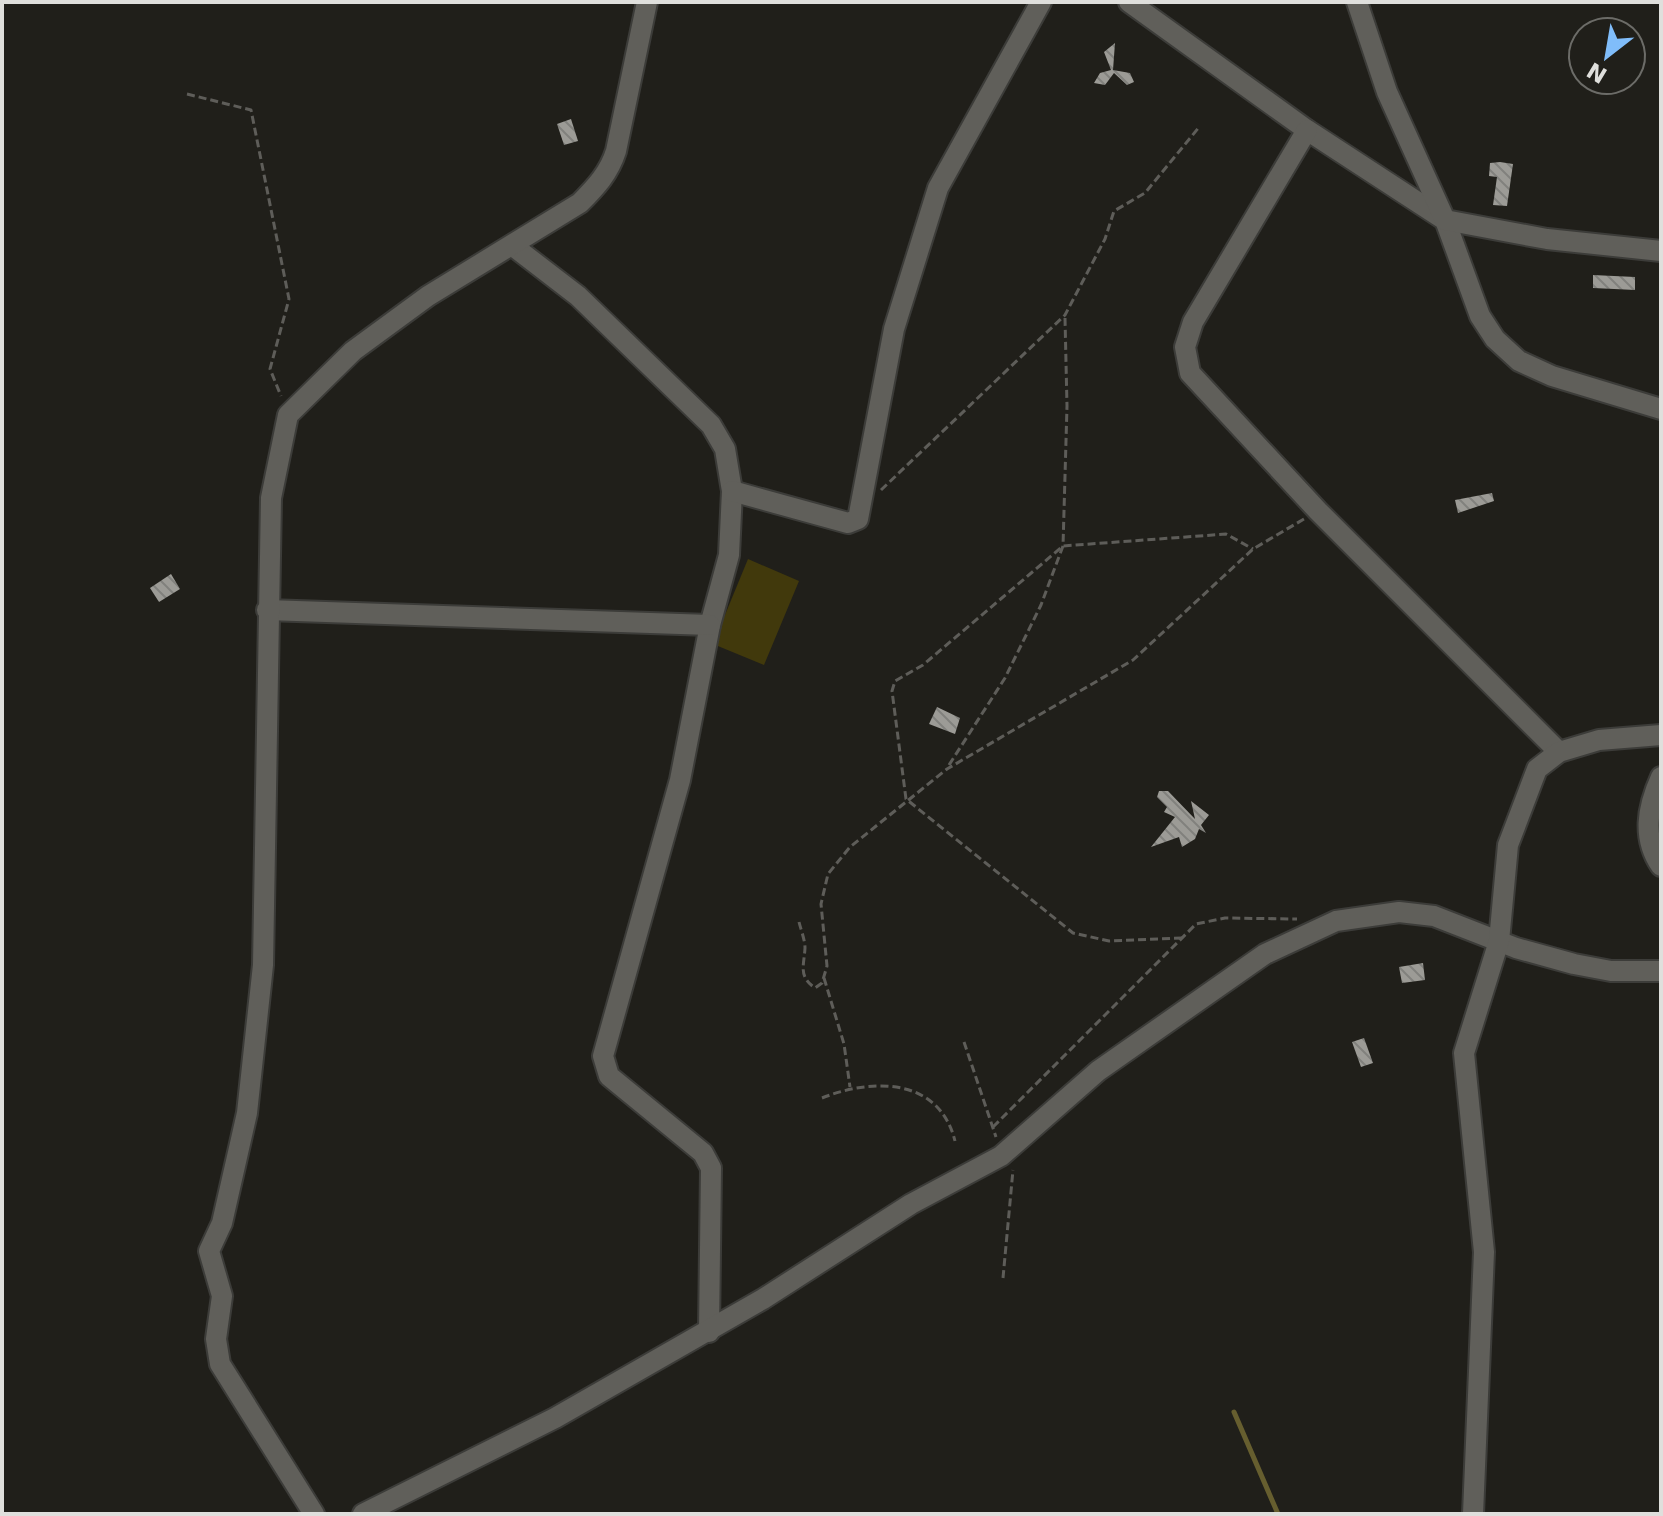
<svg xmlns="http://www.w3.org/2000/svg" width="1663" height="1516" font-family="'DejaVu Sans',sans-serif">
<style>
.pitch{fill:#41390c}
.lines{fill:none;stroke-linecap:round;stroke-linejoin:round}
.stream{stroke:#665e2f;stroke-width:5}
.building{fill:url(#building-back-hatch)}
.minor-casing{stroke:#3c3c39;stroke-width:24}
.path{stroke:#5e5d59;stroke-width:3;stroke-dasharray:8 4;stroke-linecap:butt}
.minor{stroke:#605f5a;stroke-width:20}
</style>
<defs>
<pattern id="building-back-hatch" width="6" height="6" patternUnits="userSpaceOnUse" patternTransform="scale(2)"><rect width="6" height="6" fill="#9c9b96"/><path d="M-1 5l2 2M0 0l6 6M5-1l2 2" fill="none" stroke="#81817d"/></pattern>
</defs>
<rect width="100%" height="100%" fill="#201f1a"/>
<path class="pitch" d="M748,559L799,581L764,665L713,644Z"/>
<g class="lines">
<path class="stream" d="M1234,1412L1278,1514"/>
</g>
<g class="building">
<path d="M1115,43L1113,70L1130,73L1134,82L1127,85L1114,73L1105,85L1094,83L1100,73L1111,70L1104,52Z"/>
<path d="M571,119L578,141L564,145L557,124Z"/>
<path d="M1500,162L1513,164L1507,206L1493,205L1497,177L1489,176L1490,163Z"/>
<path d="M1593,275L1635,277V290L1593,288Z"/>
<path d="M1492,493L1494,501L1458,513L1455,500Z"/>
<path d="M171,574L180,589L159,602L150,588Z"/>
<path d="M937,707L960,718L955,734L929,724Z"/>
<path d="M1159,791H1168L1195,819L1191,801L1209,815L1201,825L1206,833L1199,829L1195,839L1182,847L1179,837L1151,847L1175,817L1164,812L1167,807L1157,797Z"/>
<path d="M1423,963L1425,980L1402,983L1399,967Z"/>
<path d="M1364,1038L1373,1063L1361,1067L1352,1042Z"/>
</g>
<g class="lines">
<g class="minor-casing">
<g id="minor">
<path d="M1129,2L1307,130L1445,220L1480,316L1495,339L1519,361L1552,376L1661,409"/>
<path d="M1357,2L1387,92L1445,220L1547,239L1661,251"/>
<path d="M1307,130L1193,322L1185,347L1190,373L1318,511L1559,752"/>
<path d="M513,246L578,296L711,425L725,449L732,491L729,555L710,625L680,780L603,1056L609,1076L703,1153L711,1168L709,1332"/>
<path d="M732,491L848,523L858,519L894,329L938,188L1041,2"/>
<path d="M267,610L710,625"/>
<path d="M1661,777C1647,808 1642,838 1661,866"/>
<path d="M314,1514L220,1364L216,1339L222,1296L209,1251L222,1223L247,1113L263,965L271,498L288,415L353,351L428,296L580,203C596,187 609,173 616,151L647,2"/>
<path d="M363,1514L555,1418L763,1299L911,1204L1001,1156L1098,1071L1265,954L1336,921L1399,912L1434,916L1516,948L1574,964L1611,971H1661"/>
<path d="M1473,1514L1484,1252L1464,1053L1499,941L1508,845L1537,769L1559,752L1599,740L1661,735"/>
</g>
</g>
<g class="path">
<path d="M187,94L251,110L289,299L270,369L281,396"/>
<path d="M881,490L1065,315L1105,239L1114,211L1145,193L1200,126"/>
<path d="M949,765L1005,678L1041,605L1063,546L1067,406L1065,318"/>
<path d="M799,922C801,930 805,940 805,948C804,966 798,976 815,988L822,983L827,966L821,904L828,874L850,847L947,769L1133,660L1253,549L1304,519"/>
<path d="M1182,938L1109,941L1073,933L906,799L892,691L895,681L923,665L1063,546L1226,534L1253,549"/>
<path d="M824,978L844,1044L850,1087"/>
<path d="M964,1042L996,1137"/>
<path d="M822,1098C872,1078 939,1077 955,1141"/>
<path d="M993,1127L1196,924L1225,918L1297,919"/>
<path d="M1003,1278L1013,1170"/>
</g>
<use href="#minor" class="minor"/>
</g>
<rect width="1663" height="1516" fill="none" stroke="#dfdfdc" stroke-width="8"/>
<g transform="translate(1607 56) rotate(211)"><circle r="38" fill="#201f1a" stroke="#6c6c68" stroke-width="2"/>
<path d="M0-6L14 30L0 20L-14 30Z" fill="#80bdfa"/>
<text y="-12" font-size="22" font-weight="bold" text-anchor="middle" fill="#dfdfdc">N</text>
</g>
</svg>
